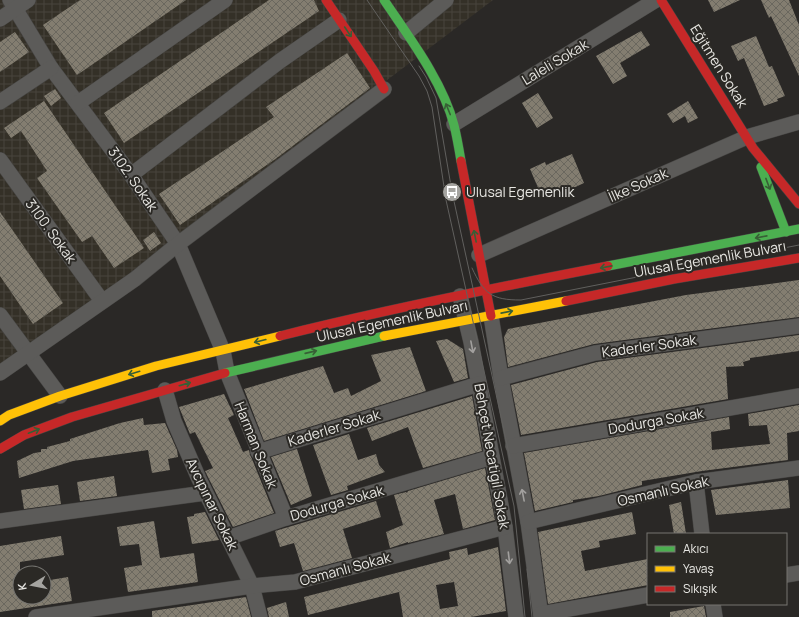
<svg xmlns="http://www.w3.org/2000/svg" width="799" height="617" font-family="Manrope,sans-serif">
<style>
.industrial{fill:url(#industrial-grid)}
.building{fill:url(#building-cross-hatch);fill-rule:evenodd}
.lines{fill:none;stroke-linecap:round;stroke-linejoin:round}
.street-casing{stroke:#454442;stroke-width:16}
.fast-casing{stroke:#454442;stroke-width:10}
.slow-casing{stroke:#454442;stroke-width:10}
.jam-casing{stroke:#454442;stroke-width:10}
.street{stroke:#5c5b59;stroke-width:15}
.fast{stroke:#4caf50;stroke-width:9}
.slow{stroke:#ffc107;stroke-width:9}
.jam{stroke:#c62828;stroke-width:9}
.tram{stroke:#61605e;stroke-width:1}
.oneway{stroke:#385f36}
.oneway2{stroke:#a2a09e}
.labels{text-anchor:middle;stroke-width:4;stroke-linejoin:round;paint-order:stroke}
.street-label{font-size:14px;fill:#e7e6e2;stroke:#2b2925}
.poi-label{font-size:14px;fill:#e7e6e2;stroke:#2b2925;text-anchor:start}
</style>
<defs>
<pattern id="industrial-grid" width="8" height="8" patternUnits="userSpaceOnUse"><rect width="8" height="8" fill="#343027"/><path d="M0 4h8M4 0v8" fill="none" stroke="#48443c"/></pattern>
<pattern id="building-cross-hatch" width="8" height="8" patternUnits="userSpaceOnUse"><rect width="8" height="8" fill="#837d70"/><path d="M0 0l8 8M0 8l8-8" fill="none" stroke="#6a675e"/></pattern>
</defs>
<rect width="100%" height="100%" fill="#2a2826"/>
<path class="industrial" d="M0,0H493L0,373Z"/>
<g class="building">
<path d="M80,0H186L77,75L43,25Z"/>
<path d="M269,0H314L319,11L124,143L104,113Z"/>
<path d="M708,0H740L714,12Z"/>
<path d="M761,0H789L799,25V76L771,16L769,18Z"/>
<path d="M641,31L650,45L620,63L627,76L613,84L596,56Z"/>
<path d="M15,32L29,52L0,72V42Z"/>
<path d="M756,36L769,67L772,66L785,96L777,99L778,101L764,106L744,58L738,61L731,46Z"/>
<path d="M347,53L370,88L274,160L180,225L159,194L274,117L266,107Z"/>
<path d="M55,89L61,98L51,106L44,96Z"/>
<path d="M538,93L553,118L537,128L522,103Z"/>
<path d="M44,101L144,248L114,268L92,236L82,242L37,178L47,171L21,131L11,138L4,128Z"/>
<path d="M688,101L698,118L688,123L685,116L673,123L667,114Z"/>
<path d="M572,154L584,183L569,190L568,186L542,197L530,169L545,162L546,165Z"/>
<path d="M0,212L63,303L33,324L0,276Z"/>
<path d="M154,232L161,243L150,251L143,240Z"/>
<path d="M799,280V317L594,344L508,367L504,337L508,329L686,295Z"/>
<path d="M799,335V351L750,358V360L743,362L744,366L726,367L728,399L521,435L511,385L597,362Z"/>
<path d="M447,339L463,349L468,378L454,382L436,341Z"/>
<path d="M410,347L426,391L264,441L244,389L323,366L334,393L348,388L351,396L381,381L371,355Z"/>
<path d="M224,394L234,415L228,418L243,452L249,450L250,455L252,459L274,513L233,527L205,471L213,468L195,432L190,434L179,407Z"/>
<path d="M472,396L482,451L423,468L408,427L372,441L367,428Z"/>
<path d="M799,405V431L787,433L788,460L702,471L642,481V485L599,496L573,500V502L535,511L524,453L729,417L730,429L711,432L712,450L770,444L767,425L749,426L748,414Z"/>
<path d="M143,418L144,425L165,423L177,450L178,457L168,459L170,470L152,473L148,450L73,461L19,478L17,461L34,453L41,452V449H47V447L70,441V439L120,423Z"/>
<path d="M349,434L358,460L376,454L379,465L385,472L347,486L348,490L331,495L313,445Z"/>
<path d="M297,449L312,496L291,505L271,457Z"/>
<path d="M485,468L495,520L463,529L455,494L434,500L444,534L408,543V542L390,548L386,532L403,525L394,495L406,492L407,493L408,491Z"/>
<path d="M114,476L117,496L80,501L77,482Z"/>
<path d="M788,480L790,508L716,515L711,490Z"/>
<path d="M58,485L61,504L24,509L21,490Z"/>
<path d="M376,501L381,517L343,529L352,558L303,571L294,543L280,547L275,531Z"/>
<path d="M681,502L686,534H674L669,505Z"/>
<path d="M205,512L219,540L192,544L187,517L194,516V514Z"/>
<path d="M632,512L636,534L599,541L600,547L581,551L585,571L648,559V585L548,604L538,532Z"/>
<path d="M154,521L160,558L194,553L198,582L128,592L124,568L142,565L139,544L120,546L117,527Z"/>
<path d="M61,536L64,555L20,562V597H44V581L68,577L72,601L0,612V546Z"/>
<path d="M498,547L506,611L471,617H403L399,592L308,615L304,597L450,559L449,552L467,548L468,555ZM454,582L458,606L440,609L436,585Z"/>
<path d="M246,597L251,617H152V611Z"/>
<path d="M286,602L289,617H269L267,608Z"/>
<path d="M704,606L706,617H670V612Z"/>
</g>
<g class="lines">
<g class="street-casing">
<g id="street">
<path d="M10,0L51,68L131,175L178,244L223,351L227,372L286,518"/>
<path d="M0,19L28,0"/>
<path d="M406,33L446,0"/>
<path d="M0,102L51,68"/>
<path d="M78,103L225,0"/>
<path d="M454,124L656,0"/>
<path d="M0,160L102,301"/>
<path d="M131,175L280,61L339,20"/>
<path d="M479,255L747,137L799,122"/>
<path d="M460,296L471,342L505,527L516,617"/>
<path d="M0,315L60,396"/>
<path d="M491,316L501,378L528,522L541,617"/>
<path d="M0,373L135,279L178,244L384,89"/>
<path d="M501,378L595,353L799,326"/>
<path d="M165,390L174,421L199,479L252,586L260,617"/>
<path d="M513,446L799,396"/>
<path d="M258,452L479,384"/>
<path d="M696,482L702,534"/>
<path d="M0,521L205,493"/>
<path d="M528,522L696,482L799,468"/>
<path d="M228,538L286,518L492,457"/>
<path d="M786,575L799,573"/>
<path d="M713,604L715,617"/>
<path d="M541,614L648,595"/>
<path d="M36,617L252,586L295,582L505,527"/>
</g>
</g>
<g class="fast-casing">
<g id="fast">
<path d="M384,0C409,37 443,82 454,125C457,137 459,149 461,161"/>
<path d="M761,167L786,232"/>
<path d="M608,266L799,229"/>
<path d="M225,373L384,336"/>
</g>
</g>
<g class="slow-casing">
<g id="slow">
<path d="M384,336L566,301"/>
<path d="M0,421L9,415L60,396L156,366L280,336"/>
</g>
</g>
<g class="jam-casing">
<g id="jam">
<path d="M326,0L374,71L384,89"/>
<path d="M661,0L753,148L799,204"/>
<path d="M461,161L491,316"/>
<path d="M566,301L674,279L799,258"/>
<path d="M280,336C388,309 498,287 608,266"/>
<path d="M0,449L24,435L72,417L225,373"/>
</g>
</g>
<use href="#street" class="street"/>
<use href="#fast" class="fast"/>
<use href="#slow" class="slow"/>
<use href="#jam" class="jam"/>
<g class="tram">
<path d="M367,0L419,76L427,91L432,107L446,200L514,506L525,617"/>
<path d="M419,66L426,77L436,98L452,192L510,458"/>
<path d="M472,268C484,294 492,300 521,300L799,245"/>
<path d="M527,569L532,617"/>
</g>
</g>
<defs><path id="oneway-shaft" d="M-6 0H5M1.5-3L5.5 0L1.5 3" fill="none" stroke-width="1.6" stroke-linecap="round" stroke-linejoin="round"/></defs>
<g class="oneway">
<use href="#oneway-shaft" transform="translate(348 32) rotate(56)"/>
<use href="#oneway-shaft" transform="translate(448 109) rotate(-112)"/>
<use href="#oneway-shaft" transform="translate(768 184) rotate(69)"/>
<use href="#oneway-shaft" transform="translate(475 236) rotate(-101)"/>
<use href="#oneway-shaft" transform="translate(761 237) rotate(169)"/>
<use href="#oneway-shaft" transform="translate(606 267) rotate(169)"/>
<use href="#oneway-shaft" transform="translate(507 312) rotate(-11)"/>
<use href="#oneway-shaft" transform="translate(260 341) rotate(166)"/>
<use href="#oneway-shaft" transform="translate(311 352) rotate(-13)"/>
<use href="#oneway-shaft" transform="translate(134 373) rotate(163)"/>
<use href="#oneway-shaft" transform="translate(185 384) rotate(-16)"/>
<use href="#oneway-shaft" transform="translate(34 431) rotate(-21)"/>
</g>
<g class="oneway2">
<use href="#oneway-shaft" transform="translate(472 347) rotate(79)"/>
<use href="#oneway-shaft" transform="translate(523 495) rotate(-101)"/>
<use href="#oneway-shaft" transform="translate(509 558) rotate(83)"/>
</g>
<defs>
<g id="bus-disc" transform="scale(1)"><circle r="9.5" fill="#a5a4a0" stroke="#2b2925"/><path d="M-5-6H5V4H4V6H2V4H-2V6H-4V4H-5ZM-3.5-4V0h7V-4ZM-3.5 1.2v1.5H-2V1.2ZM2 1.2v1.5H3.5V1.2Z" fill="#fff"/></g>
</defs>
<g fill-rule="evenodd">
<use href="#bus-disc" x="452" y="192"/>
</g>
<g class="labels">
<g class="street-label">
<text transform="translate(555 62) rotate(-31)" y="5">Laleli Sokak</text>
<text transform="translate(719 66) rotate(58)" y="5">Eğitmen Sokak</text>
<text transform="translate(133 179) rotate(55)" y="5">3102. Sokak</text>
<text transform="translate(638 185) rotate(-24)" y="5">İlke Sokak</text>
<text transform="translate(51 231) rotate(54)" y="5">3100. Sokak</text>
<text transform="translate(710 259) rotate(-10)" y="5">Ulusal Egemenlik Bulvarı</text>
<text transform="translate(392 321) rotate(-12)" y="5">Ulusal Egemenlik Bulvarı</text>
<text transform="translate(649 346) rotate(-8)" y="5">Kaderler Sokak</text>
<text transform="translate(656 421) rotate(-10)" y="5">Dodurga Sokak</text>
<text transform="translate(334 428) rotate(-17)" y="5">Kaderler Sokak</text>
<text transform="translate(256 445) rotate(68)" y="5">Harman Sokak</text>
<text transform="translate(492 456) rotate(80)" y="5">Behçet Necatigil Sokak</text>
<text transform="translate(663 491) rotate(-13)" y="5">Osmanlı Sokak</text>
<text transform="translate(337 503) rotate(-16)" y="5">Dodurga Sokak</text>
<text transform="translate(212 504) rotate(64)" y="5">Avcıpınar Sokak</text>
<text transform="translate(345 569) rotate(-15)" y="5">Osmanlı Sokak</text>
</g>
<g class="poi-label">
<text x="466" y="197">Ulusal Egemenlik</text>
</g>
</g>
<rect x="647" y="533" width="140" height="72" fill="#2b2925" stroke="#767571"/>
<rect x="655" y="546" width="20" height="6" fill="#4caf50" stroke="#767571"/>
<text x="683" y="553" font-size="12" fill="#e7e6e2">Akıcı</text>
<rect x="655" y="566" width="20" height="6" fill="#ffc107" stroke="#767571"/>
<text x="683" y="573" font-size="12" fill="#e7e6e2">Yavaş</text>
<rect x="655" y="586" width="20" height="6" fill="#c62828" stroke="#767571"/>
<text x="683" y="593" font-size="12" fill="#e7e6e2">Sıkışık</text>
<g transform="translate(32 585) rotate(260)"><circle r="19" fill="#2b2925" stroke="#767571"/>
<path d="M0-3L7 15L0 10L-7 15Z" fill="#a5a4a0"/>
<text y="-6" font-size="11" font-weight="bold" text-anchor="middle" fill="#e7e6e2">K</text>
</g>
</svg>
